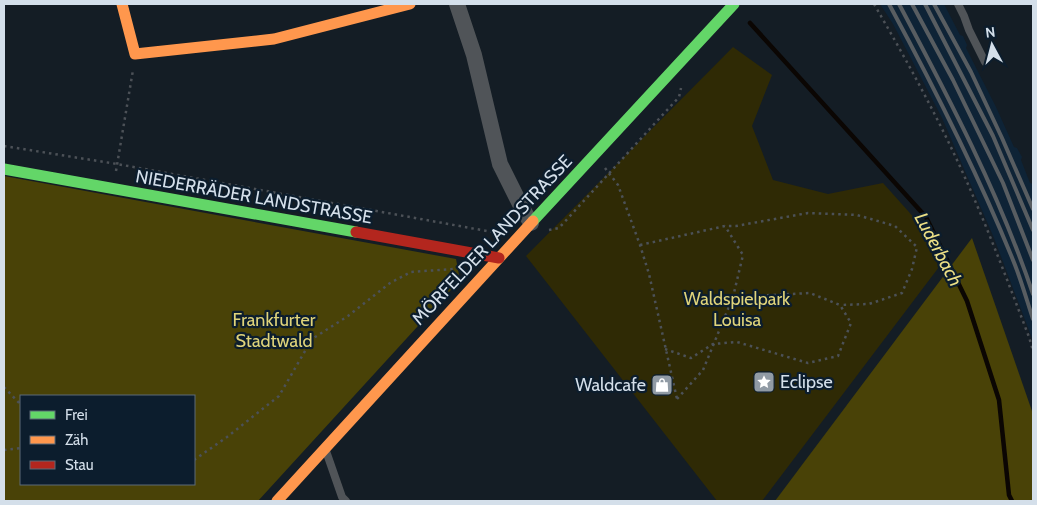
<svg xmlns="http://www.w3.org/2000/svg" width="1037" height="505" font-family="Cabin,sans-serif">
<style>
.built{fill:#0e2336}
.green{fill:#2f2a05}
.forest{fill:#494207;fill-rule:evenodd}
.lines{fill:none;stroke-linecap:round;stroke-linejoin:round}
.stream{stroke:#0b0603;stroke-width:4.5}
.path{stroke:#4c5157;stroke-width:2.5;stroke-dasharray:2.5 4;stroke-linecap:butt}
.lane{stroke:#505458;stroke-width:8}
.street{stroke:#505458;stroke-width:16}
.fast{stroke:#63d668;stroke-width:11}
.slow{stroke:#ff974d;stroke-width:11}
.jam{stroke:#b3261e;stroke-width:11}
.rail{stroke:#585d61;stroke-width:4}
.labels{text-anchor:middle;stroke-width:4.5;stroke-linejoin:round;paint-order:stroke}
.street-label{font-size:18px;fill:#d4dfea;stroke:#0c1d2d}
.park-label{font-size:18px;fill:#e0d47a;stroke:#0c1d2d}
.poi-label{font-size:18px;fill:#d4dfea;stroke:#0c1d2d;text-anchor:start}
.water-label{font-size:19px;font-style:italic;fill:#ecdf85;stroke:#0c1d2d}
</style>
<rect width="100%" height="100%" fill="#141d25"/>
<path class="built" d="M880,4H944L960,35L963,36L967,45L966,48L996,107L1014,147L1017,148L1022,157L1021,160L1030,183L1033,184V341L994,238L942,118L893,24Z"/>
<path class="green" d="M733,47L772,75L752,126L773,180L828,194L883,183L917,221L939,267L762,501H717L526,256Z"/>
<g class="forest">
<path d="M4,176L456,259L460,280L258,501H4ZM21,396H194V484H21Z"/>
<path d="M972,238L1033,414V501H775Z"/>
</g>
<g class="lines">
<path class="stream" d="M750,23L926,217L967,301L999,400L1009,495L1012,501"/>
<g class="path">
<path d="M874,4C910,66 945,130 973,196C993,242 1011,290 1029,337L1033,351"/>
<path d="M4,146L117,164L498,233"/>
<path d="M605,168L618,185L640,245L649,274L677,399"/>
<path d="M116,171L133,70"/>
<path d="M549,230L559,228L679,97L681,88"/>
<path d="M640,245L725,226H736L808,213L857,215L895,226L917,247L912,269L902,293L869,304L840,305"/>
<path d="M665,349L691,358L713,344L737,342L808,363L838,356L851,323L840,305L810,293L733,297"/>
<path d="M4,387L21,405"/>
<path d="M677,399L703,370L733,297L743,255L725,226"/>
<path d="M4,450L21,448"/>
<path d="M194,460L227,437L279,396L312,339L348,316L390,283L411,272L453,269"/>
</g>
<g class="lane">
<path d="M958,4L964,16L969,30L985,62"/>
<path d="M326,451L342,497L346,501"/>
</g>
<path class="street" d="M457,4L474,55L500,164L522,208L531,223"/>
<g class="fast">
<path d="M4,169L356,232"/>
<path d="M533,221L734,4"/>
</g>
<g class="slow">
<path d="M122,4L135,54L274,39L410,4"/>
<path d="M277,501L533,221"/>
</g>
<path class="jam" d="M356,232L499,258"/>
<g class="rail">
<path d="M889,4C935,89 979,175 1015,265C1022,283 1027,301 1033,319"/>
<path d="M899,4C949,98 999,193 1033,294"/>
<path d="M912,4L953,80L1003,183L1033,260"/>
<path d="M925,4L993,136L1033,230"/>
<path d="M934,4L971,72L1002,138L1033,209"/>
</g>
</g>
<defs>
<g id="sight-square" transform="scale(1.125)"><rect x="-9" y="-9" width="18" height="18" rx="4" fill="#919ba5" stroke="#0c1d2d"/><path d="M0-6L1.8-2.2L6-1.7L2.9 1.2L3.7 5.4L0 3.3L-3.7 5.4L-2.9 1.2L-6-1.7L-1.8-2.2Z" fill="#fff"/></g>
<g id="shop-square" transform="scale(1.125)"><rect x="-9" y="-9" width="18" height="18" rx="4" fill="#919ba5" stroke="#0c1d2d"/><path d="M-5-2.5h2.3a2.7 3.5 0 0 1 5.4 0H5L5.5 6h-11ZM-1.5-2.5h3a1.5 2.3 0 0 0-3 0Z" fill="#fff"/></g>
</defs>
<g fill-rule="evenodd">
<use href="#sight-square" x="764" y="382"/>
<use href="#shop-square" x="662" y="385"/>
</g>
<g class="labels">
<g class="street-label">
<text transform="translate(254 197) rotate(10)" y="6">NIEDERRÄDER LANDSTRASSE</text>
<text transform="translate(492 240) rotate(-47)" y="6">MÖRFELDER LANDSTRASSE</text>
</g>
<g class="park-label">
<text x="737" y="305">Waldspielpark<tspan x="737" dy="21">Louisa</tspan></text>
<text x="274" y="326">Frankfurter<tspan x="274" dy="21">Stadtwald</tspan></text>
</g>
<g class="poi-label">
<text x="780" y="388">Eclipse</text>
<text x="646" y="391" text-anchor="end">Waldcafe</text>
</g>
<g class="water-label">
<text transform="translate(939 249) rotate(62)" y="7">Luderbach</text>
</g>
</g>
<rect width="1037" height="505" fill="none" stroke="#d4dfea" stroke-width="10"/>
<rect x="20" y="395" width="175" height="90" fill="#0c1d2d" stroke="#5c6b79"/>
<rect x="30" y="411" width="25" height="8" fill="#63d668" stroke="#5c6b79"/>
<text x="65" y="420" font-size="15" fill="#d4dfea">Frei</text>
<rect x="30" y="436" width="25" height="8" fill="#ff974d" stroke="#5c6b79"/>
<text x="65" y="445" font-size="15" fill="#d4dfea">Zäh</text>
<rect x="30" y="461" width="25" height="8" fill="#b3261e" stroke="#5c6b79"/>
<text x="65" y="470" font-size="15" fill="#d4dfea">Stau</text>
<g transform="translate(992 45) rotate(353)" stroke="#0c1d2d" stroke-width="4" paint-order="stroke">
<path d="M0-4L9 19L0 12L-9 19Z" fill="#d4dfea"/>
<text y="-8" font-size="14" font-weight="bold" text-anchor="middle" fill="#d4dfea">N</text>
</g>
</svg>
